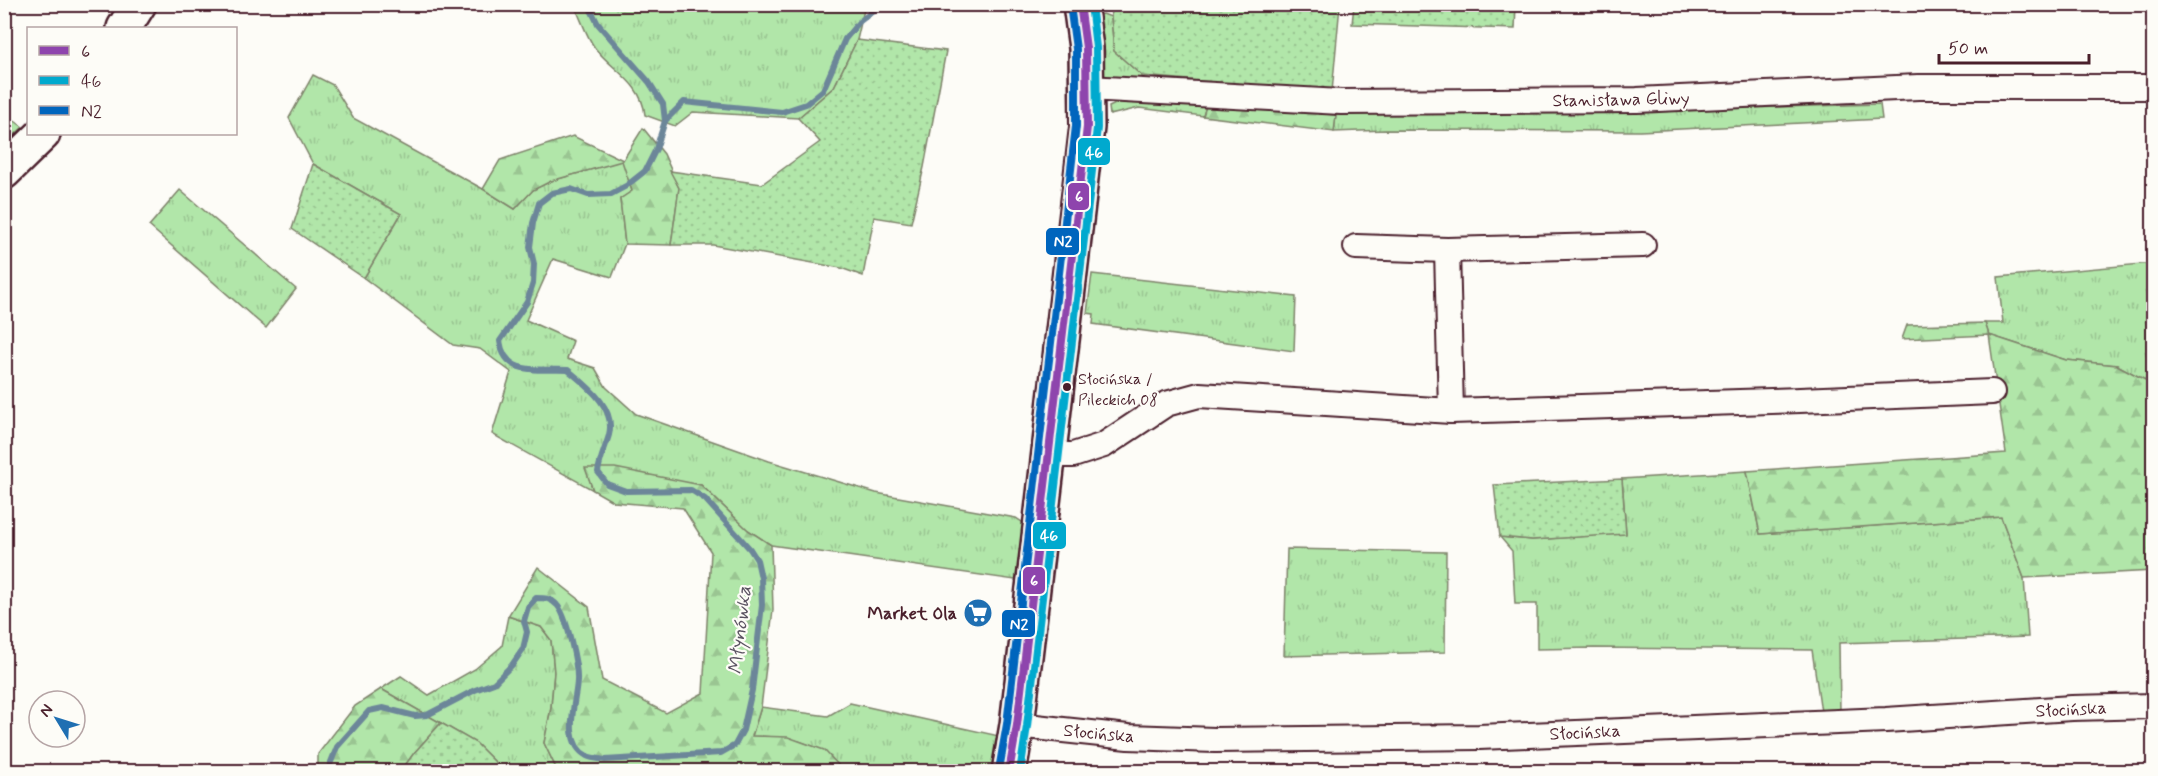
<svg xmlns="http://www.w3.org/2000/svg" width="2158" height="776" font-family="Mynerve,sans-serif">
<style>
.grass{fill:url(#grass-tufts);stroke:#7e826a;stroke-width:1.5}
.forest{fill:url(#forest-firs);stroke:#7e826a;stroke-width:1.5}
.garden{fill:url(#garden-dots);stroke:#7e826a;stroke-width:1.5}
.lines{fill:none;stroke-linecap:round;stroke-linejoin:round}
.stream{stroke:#6c8699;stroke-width:6}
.street-casing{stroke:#4a1f2b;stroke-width:28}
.secondary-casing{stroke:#4a1f2b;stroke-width:38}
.street{stroke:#fdfcf7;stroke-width:24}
.secondary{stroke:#fdfcf7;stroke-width:33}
.bus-1-casing{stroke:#fdfcf7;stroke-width:12}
.bus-2-casing{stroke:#fdfcf7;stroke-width:12}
.bus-3-casing{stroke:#fdfcf7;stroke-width:12}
.bus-1{stroke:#8e44ad;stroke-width:8}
.bus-2{stroke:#00a9ce;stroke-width:8}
.bus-3{stroke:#0065bd;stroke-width:8}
.bus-dot{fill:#4a1f2b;stroke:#fdfcf7;stroke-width:2}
.labels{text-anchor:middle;stroke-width:4.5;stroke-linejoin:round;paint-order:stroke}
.bus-label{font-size:16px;fill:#4a1f2b;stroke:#fdfcf7;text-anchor:start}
.street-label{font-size:18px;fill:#4a1f2b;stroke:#fdfcf7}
.poi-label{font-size:18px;font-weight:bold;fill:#4a1f2b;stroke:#fdfcf7;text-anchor:end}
.water-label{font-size:20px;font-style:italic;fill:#5b5362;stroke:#fdfcf7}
.line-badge{stroke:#fdfcf7;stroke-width:2}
.badge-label{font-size:16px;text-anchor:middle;font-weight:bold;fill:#fff}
</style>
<defs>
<pattern id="grass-tufts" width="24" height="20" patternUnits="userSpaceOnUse" patternTransform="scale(1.5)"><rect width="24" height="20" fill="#b1e6a9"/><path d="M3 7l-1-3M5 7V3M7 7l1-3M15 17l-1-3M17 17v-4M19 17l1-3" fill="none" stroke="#9ac592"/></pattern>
<pattern id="forest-firs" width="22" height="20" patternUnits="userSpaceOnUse" patternTransform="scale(1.5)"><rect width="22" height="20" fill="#b1e6a9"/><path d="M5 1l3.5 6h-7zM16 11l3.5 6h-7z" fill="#9ac592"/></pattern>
<pattern id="garden-dots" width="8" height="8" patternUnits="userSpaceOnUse" patternTransform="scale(1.5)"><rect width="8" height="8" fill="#b1e6a9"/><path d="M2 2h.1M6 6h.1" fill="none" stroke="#9ac592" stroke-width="1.8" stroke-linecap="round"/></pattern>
</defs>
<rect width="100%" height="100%" fill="#fdfcf7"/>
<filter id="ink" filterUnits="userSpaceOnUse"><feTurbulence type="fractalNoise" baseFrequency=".0167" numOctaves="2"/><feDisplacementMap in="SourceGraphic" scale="12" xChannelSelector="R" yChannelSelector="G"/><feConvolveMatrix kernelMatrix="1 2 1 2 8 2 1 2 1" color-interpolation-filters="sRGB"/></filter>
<g filter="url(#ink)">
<g class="grass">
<path d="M574,5L860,4L865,5L857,40L834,87L798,118L693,112L675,126L645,115C642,83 613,71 595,48C586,36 581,18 574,5Z"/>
<path d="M1103,14L1111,17L1114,51L1142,76V83L1103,80L1096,15Z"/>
<path d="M313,75L333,85L353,118L483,189L515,209L533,190L551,181L623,160L632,191L620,199L625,244L612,277L553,259L526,320L573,341L567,359L595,368L606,387L636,414L769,461L876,493L1016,518L1028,526L1022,581L771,545L748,530L701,485L586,469L593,490L492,434L511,372L480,349L453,345L364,278L401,214L313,164L289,118Z"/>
<path d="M1130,97L1207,103L1203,116L1139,108L1110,115L1109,107Z"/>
<path d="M1880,104L1882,119L1640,131L1386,130L1334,132L1336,115L1747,108Z"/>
<path d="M5,114L23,127L5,144Z"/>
<path d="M180,190L296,289L266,328L149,226Z"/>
<path d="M2153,263V381L2149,382L2117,365L2066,360L1989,335L1985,323H2003L1998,277Z"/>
<path d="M1092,274L1296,297L1294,351L1093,324L1094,314L1087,313Z"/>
<path d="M1747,471L1760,534L2001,517L2024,578L2028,637L1839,643L1840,711L1821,712L1812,650L1594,648L1537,649V604H1515L1512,551L1500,537L1532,540L1626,533L1622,479Z"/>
<path d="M1287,549L1446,552L1445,652L1284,656Z"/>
<path d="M508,616L541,627L551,640L554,672L551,708L544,743L556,768L670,771H509L500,767L476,743L381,689L401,676L429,695L475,669L502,646Z"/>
<path d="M850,703L999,736L995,771L844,772C819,740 790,737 752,736L761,707L828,716Z"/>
</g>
<g class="forest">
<path d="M1207,103L1336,115L1334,132L1203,116Z"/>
<path d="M643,128L664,154L679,188L671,245L625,244L620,199L632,191L622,161L551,181L533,190L515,209L483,189L500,160L573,136L623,160Z"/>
<path d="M1985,323L1989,335L2066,360L2117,365L2149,382L2154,433L2153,571L2024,578L2001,517L1760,534L1747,471L2006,453L1989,335L1902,339L1907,325Z"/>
<path d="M585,468H615L701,485L748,530L771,545L773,610L761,707L752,736L788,737L824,750L844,771H767L738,767L724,772L556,768L544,743L551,708L554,672L551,640L541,627L508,616L538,567L589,607L602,680L666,713L703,693L711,552L683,508L614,502L593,490Z"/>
<path d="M381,689L441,723L414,753L401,771H318V754L355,706Z"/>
</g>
<g class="garden">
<path d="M1110,5H1340L1332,92L1142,76L1114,51Z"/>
<path d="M1354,5H1516L1515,29L1352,24Z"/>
<path d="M857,40L946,51L924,167L911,223L874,217L863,276L841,268L713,245H671L679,188L670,171L762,184L820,142L798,118L834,87Z"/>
<path d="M313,164L401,214L364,278L292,229Z"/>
<path d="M1622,479L1626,534L1532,540L1500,537L1494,485Z"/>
<path d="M441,723L476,743L500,767L499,771H401L414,753Z"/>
</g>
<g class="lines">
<g class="stream">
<path d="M665,121L684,102L782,112L806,104L823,90L845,39L859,22L882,4"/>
<path d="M327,772L337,747L369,711L383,708L415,716L427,715L475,690L494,683L512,665L523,649L527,632L524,621L528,607L536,598C544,598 551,598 557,605C567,615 578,667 577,681C576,703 561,742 587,756C591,758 599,759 605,760L721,753L735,745L743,730L752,690L762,605L761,578L757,560L750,549L705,499L691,490L626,491L607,484L598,472C600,458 605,449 609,435C616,407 587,386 568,370C541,368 505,378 500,341L527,302L533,283L534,264L530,247L533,223L539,203L552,193L571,189L588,195L611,194L626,186L645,171L656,149L665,121L663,104L649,82L598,24L588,4"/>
</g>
<g class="street-casing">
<g id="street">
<path d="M1088,88L1341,102L1637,100L1918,87H2154"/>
<path d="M1356,247L1447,250L1643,245"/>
<path d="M1447,250L1451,411"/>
<path d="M1049,455H1073L1104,445L1166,404L1199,395L1451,411L1800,400L1992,392"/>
<path d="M1017,725L1128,737L1215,740L1479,737L1886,720L2072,708L2154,706"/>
</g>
</g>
<g class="secondary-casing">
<g id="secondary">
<path d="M124,28L139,4"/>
<path d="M4,172L43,134"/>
<path d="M1009,772L1017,725L1087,127L1086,48L1080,4"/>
</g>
</g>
<use href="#street" class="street"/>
<use href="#secondary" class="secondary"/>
<g class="bus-1-casing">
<path id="bus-1" d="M1009,772L1017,725L1087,127L1086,48L1080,4"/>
</g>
<g class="bus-2-casing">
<path id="bus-2" d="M1020,772L1027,726L1097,128L1096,48L1091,4"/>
</g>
<g class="bus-3-casing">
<path id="bus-3" d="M999,770L1007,724L1076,126V49L1070,5"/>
</g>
<use href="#bus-1" class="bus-1"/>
<use href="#bus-2" class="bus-2"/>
<use href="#bus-3" class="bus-3"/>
</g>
</g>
<defs>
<g id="supermarket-disc" transform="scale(1.5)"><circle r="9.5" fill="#1f6fb2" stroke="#fdfcf7"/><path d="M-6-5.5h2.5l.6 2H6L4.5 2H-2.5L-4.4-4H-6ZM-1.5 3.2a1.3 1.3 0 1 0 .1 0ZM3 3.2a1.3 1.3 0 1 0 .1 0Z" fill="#fff"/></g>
</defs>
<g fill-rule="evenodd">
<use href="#supermarket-disc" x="978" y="613"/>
</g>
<circle class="bus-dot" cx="1067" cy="387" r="5"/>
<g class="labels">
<g class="bus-label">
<text x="1078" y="384">Słocińska /<tspan x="1078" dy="21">Pileckich 08</tspan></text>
</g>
<g class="street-label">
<text transform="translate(1621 99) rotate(-1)" y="6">Stanisława Gliwy</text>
<text transform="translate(2071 709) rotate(-3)" y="6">Słocińska</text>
<text transform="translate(1585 732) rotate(-3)" y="6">Słocińska</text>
<text transform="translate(1099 733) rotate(5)" y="6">Słocińska</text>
</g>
<g class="poi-label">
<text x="957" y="619">Market Ola</text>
</g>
<g class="water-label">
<text transform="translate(739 630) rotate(-84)" y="7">Młynówka</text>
</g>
</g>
<g class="line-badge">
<rect x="1077" y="137" width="34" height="29" rx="6" fill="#00a9ce"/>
<rect x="1067" y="182" width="23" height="29" rx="6" fill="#8e44ad"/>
<rect x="1045" y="227" width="35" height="29" rx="6" fill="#0065bd"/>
<rect x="1032" y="521" width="35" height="29" rx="6" fill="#00a9ce"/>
<rect x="1022" y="566" width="24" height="29" rx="6" fill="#8e44ad"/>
<rect x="1001" y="609" width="35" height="29" rx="6" fill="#0065bd"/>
</g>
<g class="badge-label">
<text x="1094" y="158">46</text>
<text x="1079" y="202">6</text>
<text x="1063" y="247">N2</text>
<text x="1049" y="541">46</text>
<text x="1034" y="586">6</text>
<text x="1019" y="630">N2</text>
</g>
<rect width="2158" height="776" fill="none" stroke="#fdfcf7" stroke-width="24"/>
<rect x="12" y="12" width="2134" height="752" fill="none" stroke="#4a1f2b" stroke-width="2" filter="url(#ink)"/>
<rect x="27" y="27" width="210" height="108" fill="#fdfcf7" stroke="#b5a4a5" stroke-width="1.5"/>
<rect x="39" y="46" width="30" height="9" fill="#8e44ad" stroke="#b5a4a5" stroke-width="1.5"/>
<text x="81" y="57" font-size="18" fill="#4a1f2b">6</text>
<rect x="39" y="76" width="30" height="9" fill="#00a9ce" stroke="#b5a4a5" stroke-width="1.5"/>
<text x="81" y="87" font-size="18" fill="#4a1f2b">46</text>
<rect x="39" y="106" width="30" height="9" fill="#0065bd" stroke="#b5a4a5" stroke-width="1.5"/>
<text x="81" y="117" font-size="18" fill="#4a1f2b">N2</text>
<g transform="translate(57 719) rotate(308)"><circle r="28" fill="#fdfcf7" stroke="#b5a4a5" stroke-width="1.5"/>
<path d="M0-4.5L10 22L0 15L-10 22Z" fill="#1f6fb2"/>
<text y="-9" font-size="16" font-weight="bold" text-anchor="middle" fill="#4a1f2b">N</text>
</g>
<path d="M1939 54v9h150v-9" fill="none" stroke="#4a1f2b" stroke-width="3"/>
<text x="1948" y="54" font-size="18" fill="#4a1f2b" stroke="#fdfcf7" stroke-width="4.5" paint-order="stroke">50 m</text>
</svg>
